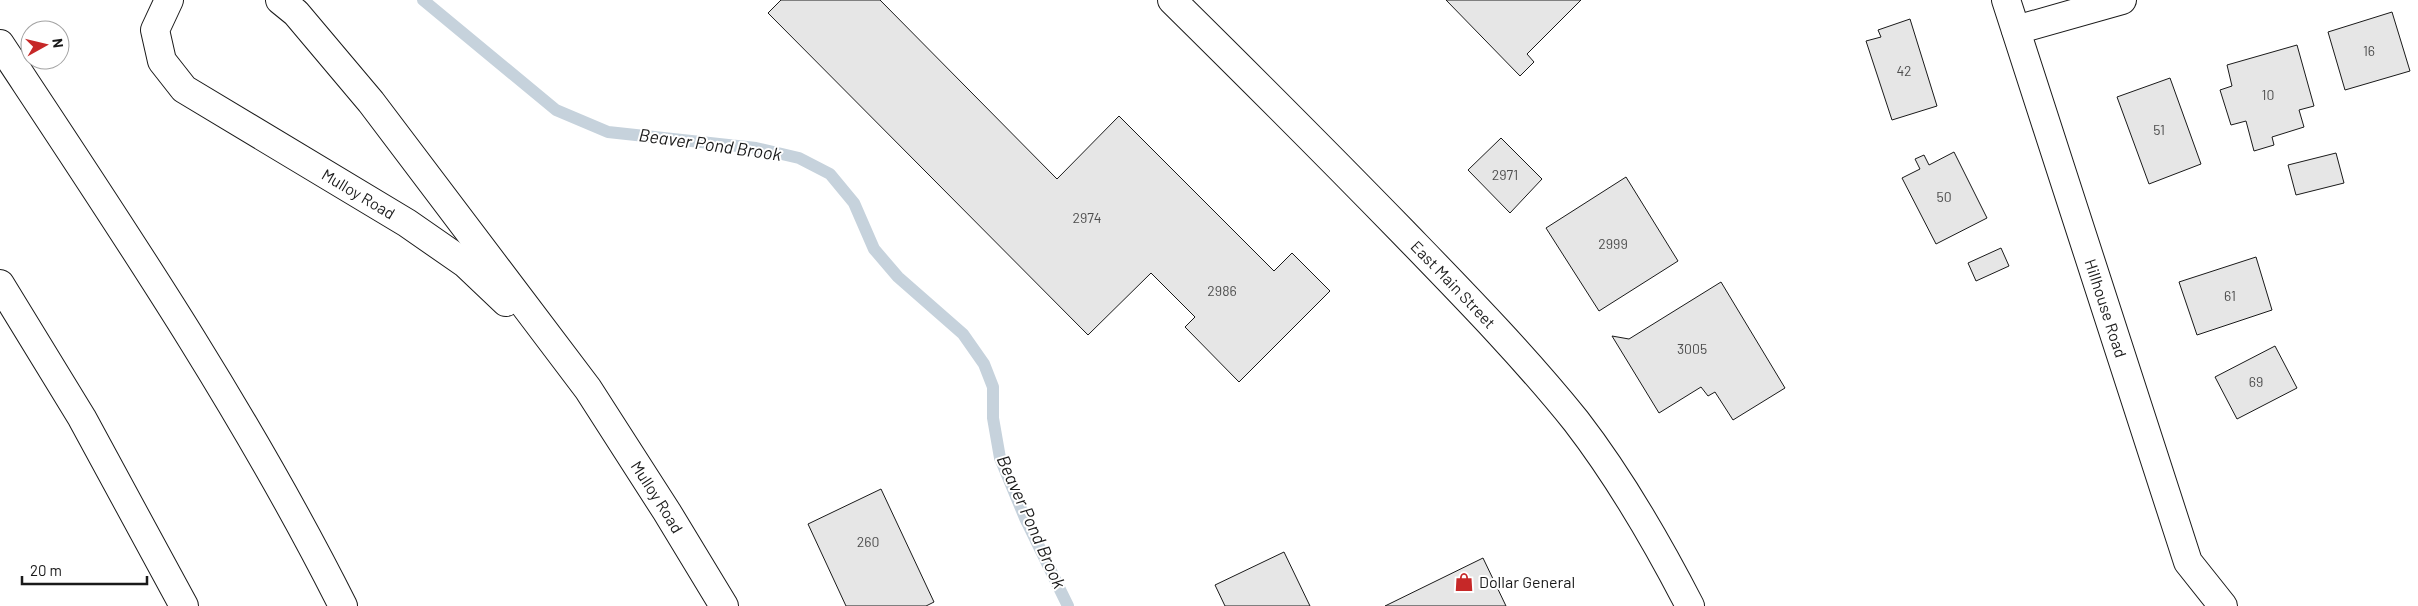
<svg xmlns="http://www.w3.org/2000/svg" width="2418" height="606" font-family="Barlow,sans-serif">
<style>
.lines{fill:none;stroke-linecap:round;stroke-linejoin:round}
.stream{stroke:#c6d2dc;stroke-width:12}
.building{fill:#e6e6e6;stroke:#1a1a1a}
.minor-casing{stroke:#1a1a1a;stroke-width:30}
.major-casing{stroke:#1a1a1a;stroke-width:30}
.highway-casing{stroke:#1a1a1a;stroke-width:30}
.minor{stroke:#fff;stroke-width:28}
.major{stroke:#fff;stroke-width:28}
.highway{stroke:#fff;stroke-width:28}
.labels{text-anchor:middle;stroke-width:4;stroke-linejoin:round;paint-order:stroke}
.number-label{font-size:14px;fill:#4d4d4d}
.street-label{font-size:16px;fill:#1a1a1a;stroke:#fff}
.poi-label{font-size:16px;fill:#1a1a1a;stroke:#fff;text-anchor:start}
.water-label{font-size:18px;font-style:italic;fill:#1a1a1a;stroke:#fff}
</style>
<rect width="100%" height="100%" fill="#fff"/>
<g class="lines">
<path class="stream" d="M423,0L556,110L608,132L756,148L799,158L830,174L854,203L874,249L898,277L963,334L984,364L993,387V418L1000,458L1025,518L1068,606"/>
</g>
<g class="building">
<path d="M781,0H880L1057,179L1119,116L1274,271L1292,253L1330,291L1239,382L1185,327L1195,317L1151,273L1088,335L768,13Z"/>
<path d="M1446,0H1581L1527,54L1534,62L1520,76Z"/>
<path d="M2392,12L2410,71L2345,90L2328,32Z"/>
<path d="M1910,19L1937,106L1892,120L1866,41L1881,37L1878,30Z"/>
<path d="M2297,45L2314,106L2299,110L2304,127L2272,137L2274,145L2254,151L2246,121L2231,125L2220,90L2232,86L2227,65Z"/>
<path d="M2170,78L2201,164L2149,184L2117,97Z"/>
<path d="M1501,138L1542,179L1510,213L1468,170Z"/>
<path d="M1954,152L1987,218L1936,244L1902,178L1920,169L1915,159L1924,155L1929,165Z"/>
<path d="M2336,153L2344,183L2296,195L2288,165Z"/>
<path d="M1626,177L1678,261L1599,311L1546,228Z"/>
<path d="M2001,248L2009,266L1976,281L1968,263Z"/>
<path d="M2256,257L2272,310L2197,335L2179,282Z"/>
<path d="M1721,282L1785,388L1733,420L1715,392L1708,396L1701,387L1659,413L1612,336L1629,339Z"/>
<path d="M2275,346L2297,388L2237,419L2215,377Z"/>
<path d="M881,489L934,602L926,606H846L808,524Z"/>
<path d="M1284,552L1310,606H1225L1215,585Z"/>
<path d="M1483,558L1506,606H1385Z"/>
</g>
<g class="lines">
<g class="minor-casing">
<g id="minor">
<path id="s1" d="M169,0L155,30L162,61L184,89L407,223L466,264L506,302"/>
<path id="s2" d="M280,0L296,13L371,102L588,389L667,512L724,606"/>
<path id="s3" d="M2006,0L2188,562L2223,606"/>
<path d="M2016,30L2122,0"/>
</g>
</g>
<g class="major-casing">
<g id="major">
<path id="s4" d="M1172,0C1249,76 1326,153 1402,231C1462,293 1522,354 1576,421C1620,478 1657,542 1690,606"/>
</g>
</g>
<g class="highway-casing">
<g id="highway">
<path d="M0,44C121,227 244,409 343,606"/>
<path d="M0,284L82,418L184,606"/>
</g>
</g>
<use href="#minor" class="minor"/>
<use href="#major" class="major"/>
<use href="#highway" class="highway"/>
</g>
<defs>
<g id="shop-bare" transform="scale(1.5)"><path d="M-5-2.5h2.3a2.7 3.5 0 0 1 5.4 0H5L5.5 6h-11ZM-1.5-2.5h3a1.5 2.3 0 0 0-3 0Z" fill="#c62828" stroke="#fff" stroke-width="2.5" paint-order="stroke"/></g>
</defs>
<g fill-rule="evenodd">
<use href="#shop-bare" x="1464" y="582"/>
</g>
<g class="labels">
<g class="number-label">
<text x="2369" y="56">16</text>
<text x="1904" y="76">42</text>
<text x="2268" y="100">10</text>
<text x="2159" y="135">51</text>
<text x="1505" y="180">2971</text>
<text x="1944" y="202">50</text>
<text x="1087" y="223">2974</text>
<text x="1613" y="249">2999</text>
<text x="1222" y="296">2986</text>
<text x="2230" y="301">61</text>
<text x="1692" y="354">3005</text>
<text x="2256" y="387">69</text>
<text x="868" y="547">260</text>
</g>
<g class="street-label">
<text dy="6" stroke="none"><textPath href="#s1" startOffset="304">Mulloy Road</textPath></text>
<text dy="6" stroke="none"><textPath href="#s4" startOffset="400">East Main Street</textPath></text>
<text dy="6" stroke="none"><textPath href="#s3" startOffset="324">Hillhouse Road</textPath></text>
<text dy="6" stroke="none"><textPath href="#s2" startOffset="625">Mulloy Road</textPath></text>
</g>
<g class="poi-label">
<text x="1479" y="588">Dollar General</text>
</g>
<g class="water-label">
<text transform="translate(710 145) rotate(8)" y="6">Beaver Pond Brook</text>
<text transform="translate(1031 522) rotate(66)" y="6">Beaver Pond Brook</text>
</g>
</g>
<g transform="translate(45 45) rotate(82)"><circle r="24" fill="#ffffff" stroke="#a3a3a3"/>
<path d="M0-4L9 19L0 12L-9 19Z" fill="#c62828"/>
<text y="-8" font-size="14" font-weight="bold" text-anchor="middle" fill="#1a1a1a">N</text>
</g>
<path d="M22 576v8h125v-8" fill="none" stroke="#1a1a1a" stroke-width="2.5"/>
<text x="30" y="576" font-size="15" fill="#1a1a1a" stroke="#ffffff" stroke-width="4" paint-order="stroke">20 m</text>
</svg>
